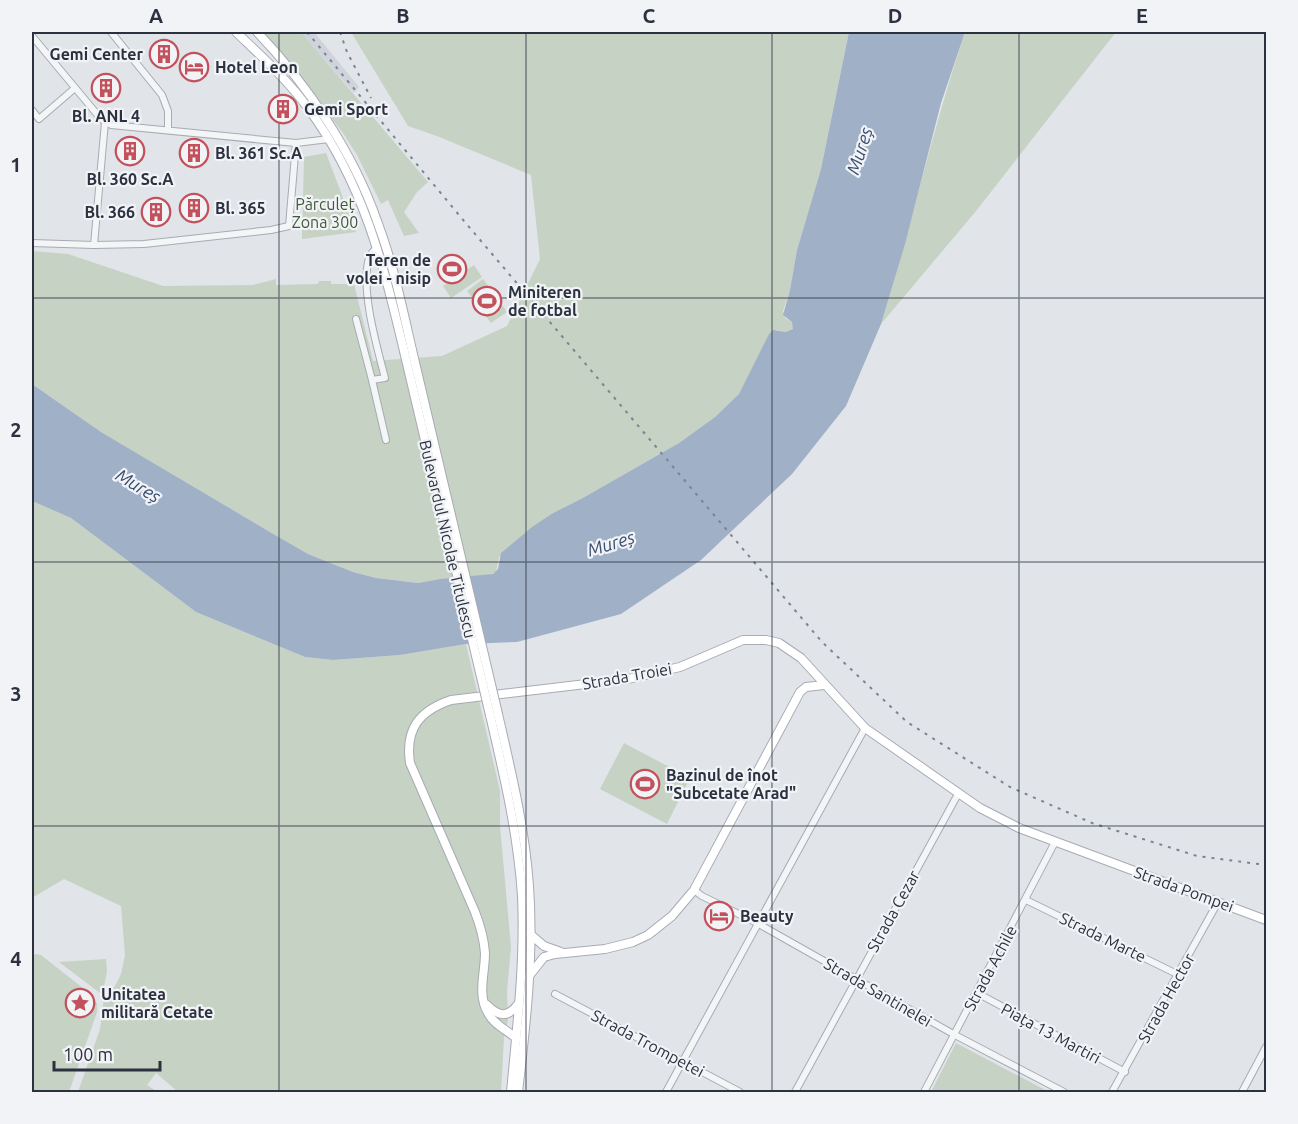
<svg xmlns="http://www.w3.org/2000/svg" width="1298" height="1124" font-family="Ubuntu,sans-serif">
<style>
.built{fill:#d0d3db}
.green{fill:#c6d2c3}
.water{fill:#a0b0c6}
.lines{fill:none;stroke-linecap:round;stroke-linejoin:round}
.street-casing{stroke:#a7abb3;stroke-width:8}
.secondary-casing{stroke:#a7abb3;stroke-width:10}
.street{stroke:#f4f5f7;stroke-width:6}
.secondary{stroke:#fff;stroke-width:8}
.rail{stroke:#7c8391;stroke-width:2;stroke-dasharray:3 6;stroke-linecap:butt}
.secondary-bridge-casing{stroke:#a7abb3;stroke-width:10;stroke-linecap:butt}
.secondary-bridge{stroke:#fff;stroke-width:8}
.grid{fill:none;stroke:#2b313f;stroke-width:1.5;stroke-opacity:0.55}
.labels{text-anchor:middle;stroke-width:4.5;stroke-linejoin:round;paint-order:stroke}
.poi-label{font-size:16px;font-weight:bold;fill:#2b313f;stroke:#f1f3f6;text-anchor:start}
.park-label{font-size:16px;fill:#3e5a3a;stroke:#f1f3f6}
.street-label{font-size:16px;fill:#2b313f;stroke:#f1f3f6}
.water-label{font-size:18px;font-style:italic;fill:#394e70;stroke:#f1f3f6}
.neatline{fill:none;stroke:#2b313f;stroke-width:2}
.grid-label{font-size:20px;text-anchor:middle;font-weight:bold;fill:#2b313f}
</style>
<rect width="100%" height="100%" fill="#e1e4e9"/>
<path class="built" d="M301,32H314L359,87L354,93Z"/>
<g class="green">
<path d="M264,32H301L428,182L417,192L404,212L419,233L404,236L388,200L381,204L357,155L343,133Z"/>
<path d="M351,32H849L821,169L797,250L790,290L783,311L785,318L792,322L794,329L786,332L777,330L739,394L715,417L679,443L581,499L553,513L499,557L496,572L487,576L440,579L418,583L376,578L353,572L308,554L270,532L101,432L32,384V251L68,254L163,286L253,285L276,279V285L318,284L319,281H331V284H354L373,361L442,356L507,326L540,259L531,175L437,136L408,126Z"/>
<path d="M965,32H1116L976,211L881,324C911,227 933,128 965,32Z"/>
<path d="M326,153L356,232L302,239L304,157Z"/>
<path d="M474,265L482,277L451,298L443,286Z"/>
<path d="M483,279L507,312L491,323L467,291Z"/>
<path d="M32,501L71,518L196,612L305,657L333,660L400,655L466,644L500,791V826L511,947L507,991L508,1020L504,1037L501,1092H178L156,1073L147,1085L158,1092H78L100,1029L104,998L115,986L121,974L125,955L121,906L64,879L32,898Z"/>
<path d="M624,743L690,778L667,824L600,789Z"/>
<path d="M36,954L41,955L93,996L97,1004V1012L69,1092H32V955Z"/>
<path d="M106,959L107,972L103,991L100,993L59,962Z"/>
<path d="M956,1043L1049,1092H931Z"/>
</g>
<path class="water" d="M849,32H965L941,103L905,244L881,324L846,406L792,474L701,560L621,614L517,642L466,644L400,655L333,660L305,657L196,612L71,518L32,501V384L101,432L270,532L308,554L353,572L376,578L418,583L440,579L493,574L498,569L501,553L532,527L553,513L581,499L679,443L715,417L739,394L769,334L773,330L786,332L793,329L792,322L783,315L790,290L797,250L821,169Z"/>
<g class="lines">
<g class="street-casing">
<g id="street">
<path d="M111,32L162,95L168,111V130"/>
<path d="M32,36L101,119L111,125L296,143L329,139"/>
<path d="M32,110L39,119L75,88"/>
<path d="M32,243L94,245L144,244L271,230L289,226L296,143"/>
<path d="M94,245L105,122"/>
<path d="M356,319L372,380L385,378C377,347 360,289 369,258C370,254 374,250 377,247"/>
<path d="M372,380L386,440"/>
<path d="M694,890L702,896L757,923L955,1035L1064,1092"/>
<path d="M1026,900L1179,975"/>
<path d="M977,993L1125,1072"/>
<path d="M555,994L740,1092"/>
<path d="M666,1092L865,728"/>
<path d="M795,1092L958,794"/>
<path d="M924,1092L1055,842"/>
<path d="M1112,1092L1218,902"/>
<path d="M1242,1092L1266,1047"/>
</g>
</g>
<g class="secondary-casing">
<g id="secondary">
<path d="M236,32C261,56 287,79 308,108C363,182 383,263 404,351"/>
<path d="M257,32C307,84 353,152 377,221C393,263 402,306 412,350"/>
<path d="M498,714C511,771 525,828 529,886C534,954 526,1024 518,1092"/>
<path d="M490,715C504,775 518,834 522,896C525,962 517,1027 511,1092"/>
<path d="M530,934L544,946L561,952"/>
<path d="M529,976L544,957L555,954L605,949L633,942L648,935L672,916L694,890L800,692L806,687L824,685"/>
<path d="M487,1005C500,1018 509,1017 519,1003"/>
<path d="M516,1038C507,1030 494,1025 488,1013C477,994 485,974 485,953C484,939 480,925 475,912L410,763C405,729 419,711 451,700L628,679L680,667L743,640H766L779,643L801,658L865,728L980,808L1019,828L1266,920"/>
</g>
</g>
<use href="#street" class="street"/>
<use href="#secondary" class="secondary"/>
<g class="rail">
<path d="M307,32L464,221L822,642L907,722L1010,787L1092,823L1197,856L1266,865"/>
<path d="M340,32L347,52L371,98"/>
</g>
<g class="secondary-bridge-casing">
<g id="secondary-bridge">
<path d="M412,350L498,714"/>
<path d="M404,351L490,715"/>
</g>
</g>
<use href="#secondary-bridge" class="secondary-bridge"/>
</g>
<path class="grid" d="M279,32V1092M526,32V1092M772,32V1092M1019,32V1092M32,298H1266M32,562H1266M32,826H1266"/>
<defs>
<g id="building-ring" transform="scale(1.5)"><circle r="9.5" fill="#f1f3f6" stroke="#c3515c" stroke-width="1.5"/><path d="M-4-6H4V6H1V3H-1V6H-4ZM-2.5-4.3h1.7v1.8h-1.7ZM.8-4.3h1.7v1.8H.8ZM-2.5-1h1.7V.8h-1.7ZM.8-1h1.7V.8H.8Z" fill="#c3515c"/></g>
<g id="hotel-ring" transform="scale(1.5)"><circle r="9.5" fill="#f1f3f6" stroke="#c3515c" stroke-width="1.5"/><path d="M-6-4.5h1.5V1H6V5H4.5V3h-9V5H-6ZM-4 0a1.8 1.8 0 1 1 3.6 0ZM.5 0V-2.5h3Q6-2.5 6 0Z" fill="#c3515c"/></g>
<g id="stadium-ring" transform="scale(1.5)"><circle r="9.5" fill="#f1f3f6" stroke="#c3515c" stroke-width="1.5"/><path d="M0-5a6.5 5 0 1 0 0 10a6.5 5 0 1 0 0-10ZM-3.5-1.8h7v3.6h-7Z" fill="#c3515c"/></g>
<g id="sight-ring" transform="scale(1.5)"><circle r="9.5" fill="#f1f3f6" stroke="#c3515c" stroke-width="1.5"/><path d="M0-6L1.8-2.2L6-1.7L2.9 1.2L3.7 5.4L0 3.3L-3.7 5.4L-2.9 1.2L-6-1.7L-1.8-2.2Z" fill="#c3515c"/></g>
</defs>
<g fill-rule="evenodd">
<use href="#building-ring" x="164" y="54"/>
<use href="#hotel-ring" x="194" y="67"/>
<use href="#building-ring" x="106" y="88"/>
<use href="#building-ring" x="283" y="109"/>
<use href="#building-ring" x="130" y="151"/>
<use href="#building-ring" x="194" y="153"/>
<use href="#building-ring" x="194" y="208"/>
<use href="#building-ring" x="156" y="212"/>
<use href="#stadium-ring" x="452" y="269"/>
<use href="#stadium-ring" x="487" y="301"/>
<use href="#stadium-ring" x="645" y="784"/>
<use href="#hotel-ring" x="719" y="916"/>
<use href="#sight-ring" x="80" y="1003"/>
</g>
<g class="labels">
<g class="poi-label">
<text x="143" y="60" text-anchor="end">Gemi Center</text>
<text x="215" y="73">Hotel Leon</text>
<text x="304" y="115">Gemi Sport</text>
<text x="106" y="122" text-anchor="middle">Bl. ANL 4</text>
<text x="215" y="159">Bl. 361 Sc.A</text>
<text x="130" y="185" text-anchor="middle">Bl. 360 Sc.A</text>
<text x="215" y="214">Bl. 365</text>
<text x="135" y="218" text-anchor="end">Bl. 366</text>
<text x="431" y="266" text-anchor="end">Teren de<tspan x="431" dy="18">volei - nisip</tspan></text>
<text x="508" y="298">Miniteren<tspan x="508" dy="18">de fotbal</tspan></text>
<text x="666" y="781">Bazinul de înot<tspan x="666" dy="18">"Subcetate Arad"</tspan></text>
<text x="740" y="922">Beauty</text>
<text x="101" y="1000">Unitatea<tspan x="101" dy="18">militară Cetate</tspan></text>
</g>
<g class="park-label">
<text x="325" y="210">Părculeț<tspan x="325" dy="18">Zona 300</tspan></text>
</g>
<g class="street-label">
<text transform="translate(448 539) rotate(77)" y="6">Bulevardul Nicolae Titulescu</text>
<text transform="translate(627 676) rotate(-10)" y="6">Strada Troiei</text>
<text transform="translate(1184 889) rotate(20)" y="6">Strada Pompei</text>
<text transform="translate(893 911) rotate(-61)" y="6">Strada Cezar</text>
<text transform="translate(1103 937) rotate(26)" y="6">Strada Marte</text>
<text transform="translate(990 968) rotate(-62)" y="6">Strada Achile</text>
<text transform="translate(878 992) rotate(30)" y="6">Strada Santinelei</text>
<text transform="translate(1166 998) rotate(-61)" y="6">Strada Hector</text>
<text transform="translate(1051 1033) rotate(28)" y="6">Piața 13 Martiri</text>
<text transform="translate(648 1043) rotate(28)" y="6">Strada Trompetei</text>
</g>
<g class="water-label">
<text transform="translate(860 151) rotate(-72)" y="6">Mureș</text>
<text transform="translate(138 486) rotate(31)" y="6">Mureș</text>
<text transform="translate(611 544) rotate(-17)" y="6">Mureș</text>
</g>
</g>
<rect width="1298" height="1124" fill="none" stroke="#f1f3f6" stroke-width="66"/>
<path d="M54 1061v9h106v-9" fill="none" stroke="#2b313f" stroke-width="3"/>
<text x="63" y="1061" font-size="18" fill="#2b313f" stroke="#f1f3f6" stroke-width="4.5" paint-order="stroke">100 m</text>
<rect x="33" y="33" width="1232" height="1058" class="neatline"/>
<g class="grid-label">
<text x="156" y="23">A</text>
<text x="403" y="23">B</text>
<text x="649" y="23">C</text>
<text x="895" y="23">D</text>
<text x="1142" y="23">E</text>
<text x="16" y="172">1</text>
<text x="16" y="437">2</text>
<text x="16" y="701">3</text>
<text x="16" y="966">4</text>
</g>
</svg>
